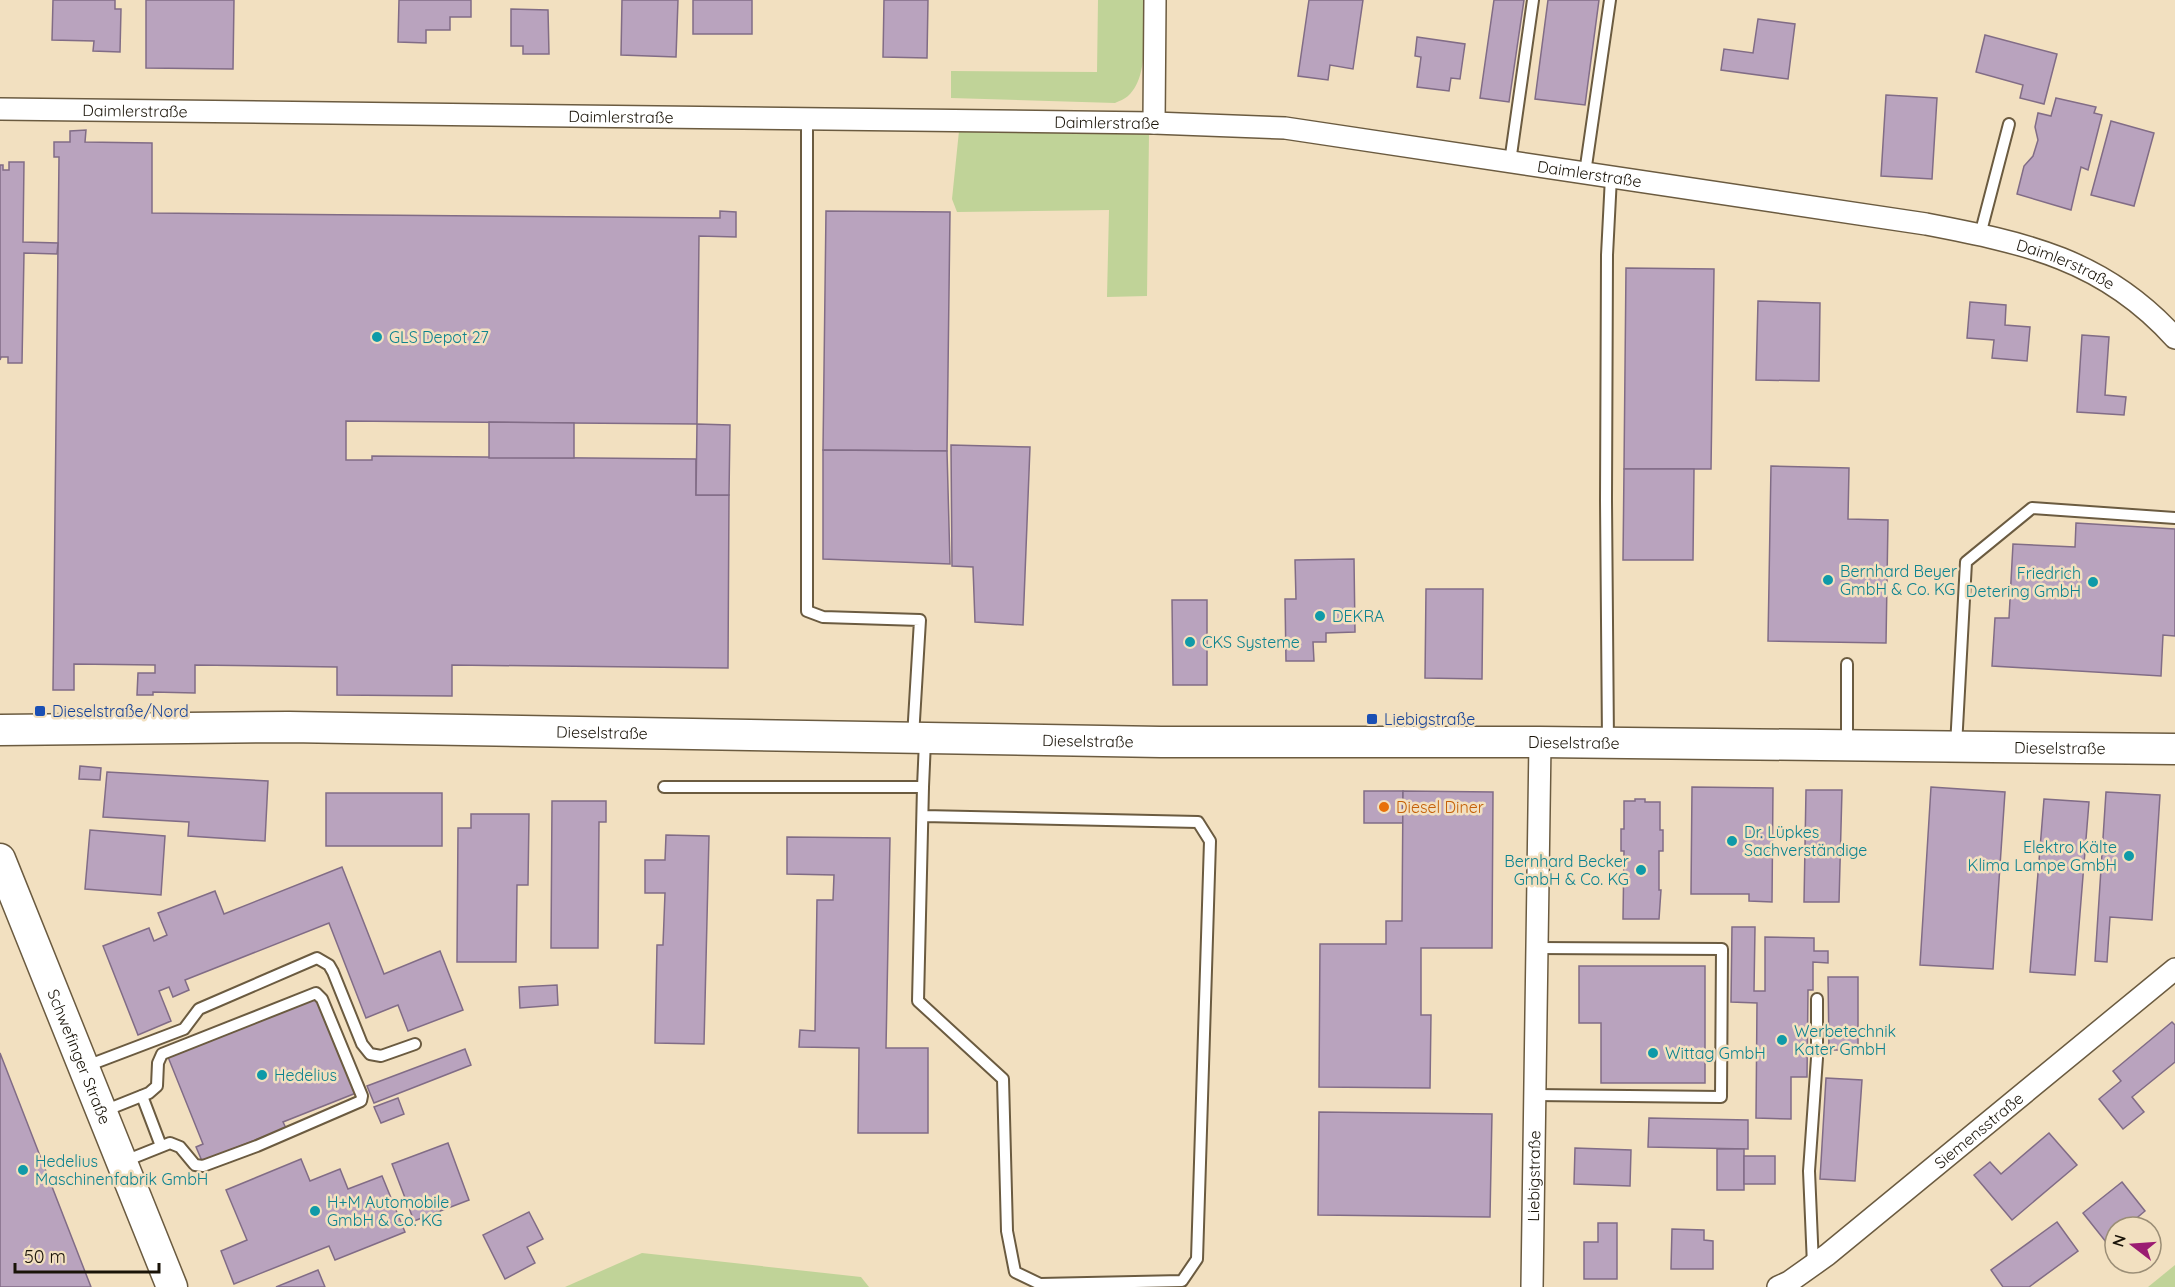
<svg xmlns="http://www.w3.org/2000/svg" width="2175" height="1287" font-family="Quicksand,sans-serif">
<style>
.green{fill:#c0d398}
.building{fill:#b9a3be;stroke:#816c86;stroke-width:1.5}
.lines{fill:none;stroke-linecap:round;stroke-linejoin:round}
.lane-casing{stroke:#6b5b40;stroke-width:14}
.street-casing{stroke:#6b5b40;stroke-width:24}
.secondary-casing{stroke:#6b5b40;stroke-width:33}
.lane{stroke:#fff;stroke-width:10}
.street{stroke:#fff;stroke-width:21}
.secondary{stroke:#fff;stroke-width:30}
.culture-dot{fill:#0f9aa8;stroke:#f2e0c0;stroke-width:2}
.transit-dot{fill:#1a4fb4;stroke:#f2e0c0;stroke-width:2}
.food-dot{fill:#e8710a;stroke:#f2e0c0;stroke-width:2}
.labels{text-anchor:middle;stroke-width:5;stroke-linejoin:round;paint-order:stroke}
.street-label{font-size:16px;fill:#191308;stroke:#f2e0c0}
.culture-label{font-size:16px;fill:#0d838f;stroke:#f2e0c0;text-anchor:start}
.transit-label{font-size:16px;fill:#164399;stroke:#f2e0c0;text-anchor:start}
.food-label{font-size:16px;fill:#c56008;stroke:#f2e0c0;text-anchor:start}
</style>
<rect width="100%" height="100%" fill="#f2e0c0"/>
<g class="green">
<path d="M1098,0H1143C1143,27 1150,77 1128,96C1125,99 1119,101 1115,103L951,98V71L1097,72Z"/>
<path d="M959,131L1149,134L1147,296L1107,297L1109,210L957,212L952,199Z"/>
<path d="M642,1253L861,1277L869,1287H565Z"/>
<path d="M2175,1265V1287H2148Z"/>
</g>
<g class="building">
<path d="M53,0H115V9H121L120,52L93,51L94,41L52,40Z"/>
<path d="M146,0H234L233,69L146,68Z"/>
<path d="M399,0H471V17H450V30H426V43L398,42Z"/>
<path d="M622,0H678L676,57L621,55Z"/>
<rect x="693" y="0" width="59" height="34"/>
<path d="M884,0H928L927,58L883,57Z"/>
<path d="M1309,0H1363L1353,69L1330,65L1328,80L1298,76Z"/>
<path d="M1494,0H1524L1509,102L1480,98Z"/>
<path d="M1548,0H1599L1585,105L1535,99Z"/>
<path d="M511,9L548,10L549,54H523V46H511Z"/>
<path d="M1758,19L1795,24L1788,79L1721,70L1724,49L1753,53Z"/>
<path d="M1985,35L2057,54L2044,104L2020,98L2023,85L1976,72Z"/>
<path d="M1417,37L1465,44L1460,79L1451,78L1449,91L1417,87L1421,57L1415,56Z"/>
<path d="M1886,95L1937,98L1932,179L1881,176Z"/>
<path d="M2056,98L2096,107L2094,113L2102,115L2088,170L2081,167L2071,210L2017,194L2024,166L2033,156L2038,140L2035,127L2038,113L2051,116Z"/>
<path d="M2111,121L2154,133L2134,206L2091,195Z"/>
<path d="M86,130L85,142L152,143V213L720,218V211L736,212V237L699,236L697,424L346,421V460H372V456L696,459V495H729L728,668L452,665V696L337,695V667L195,665V693L153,692V695H137L138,673H155V665L74,664V690H53L59,157H54V142H70V131Z"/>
<path d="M9,162H24L23,242L58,243L57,254L24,253L22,363H8V357H1L0,360V165H3V170H9Z"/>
<path d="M826,211L950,212L947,451L823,450Z"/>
<path d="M1626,268L1714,269L1711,469H1624Z"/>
<path d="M1758,301L1820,303L1819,381L1756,380Z"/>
<path d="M1970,302L2006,305L2005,325L2030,327L2027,361L1992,358L1994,340L1967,338Z"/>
<path d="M2082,335L2109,337L2105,395L2126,397L2124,415L2077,412Z"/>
<path d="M489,422L574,423V458H489Z"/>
<path d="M697,424L730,425L729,495H696Z"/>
<path d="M951,445L1030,447L1023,625L975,622L973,567L952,566Z"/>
<path d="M823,450L947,451L950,564L823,559Z"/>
<path d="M1771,466L1849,468L1848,519L1888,520L1886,643L1768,641Z"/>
<path d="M1624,469H1694L1693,560H1623Z"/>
<path d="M2076,523L2175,529V636L2163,635L2161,676L1992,666L1995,618H2009L2013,544L2075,547Z"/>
<path d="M1354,559L1355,632L1326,633V642H1313L1314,661H1286L1285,599H1296L1295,560Z"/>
<path d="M1426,589H1483L1482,679L1425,678Z"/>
<path d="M1172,600H1207V685H1173Z"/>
<path d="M80,766L101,768L100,780L79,779Z"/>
<path d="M107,772L268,781L265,841L188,836L189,822L103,817Z"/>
<path d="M1692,787L1773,788L1772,902L1749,901V894H1691Z"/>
<path d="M1931,787L2005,792L1993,969L1920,965Z"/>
<path d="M1806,790H1842L1839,902H1804Z"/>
<rect x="1364" y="791" width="39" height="32"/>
<path d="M1403,791L1493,792L1492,948H1421V1015H1431L1430,1088L1319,1087L1320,944H1386V921H1402Z"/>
<path d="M2106,792L2160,795L2152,920L2110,917L2107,962L2095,961Z"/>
<rect x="326" y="793" width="116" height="53"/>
<path d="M1635,799H1645V802H1660V830H1663V851H1659V890H1661L1659,919H1623L1624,851H1621V829H1624V801H1635Z"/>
<path d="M2044,799L2089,802L2075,975L2030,972Z"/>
<path d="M552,801H606V822H599L598,948H551Z"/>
<path d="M471,814H529L528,885H517L516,962H457L458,828H471Z"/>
<path d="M90,830L165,836L161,895L85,889Z"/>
<path d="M666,835L709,836L704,1044L655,1043L657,945H663L665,893H645V860H665Z"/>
<path d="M787,837L890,838L886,1048H928V1133H858L859,1048L799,1047L800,1030L815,1031L817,900H833L834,875L787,874Z"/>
<path d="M342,867L384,974L440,951L463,1010L408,1031L398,1005L366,1018L329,923L185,980L189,990L173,997L169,987L159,991L171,1021L138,1035L103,946L149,928L154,941L167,935L158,913L215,891L224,914Z"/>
<path d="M1732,927H1755L1754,991H1765V937L1814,938V951H1828V963L1813,962V990H1808L1807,1077H1791V1119L1756,1118L1757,1003L1731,1002Z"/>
<path d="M1579,966H1705V1083H1601V1023H1579Z"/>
<path d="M1828,977H1858V1050H1829Z"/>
<path d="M557,985L558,1005L520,1008L519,987Z"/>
<path d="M317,997L356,1093L283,1122L286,1128L202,1161L196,1147L203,1144L168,1057Z"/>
<path d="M2172,1022L2175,1025V1062L2132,1097L2144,1112L2123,1129L2099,1099L2121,1081L2113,1071Z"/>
<path d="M465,1049L471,1065L374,1103L367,1086Z"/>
<path d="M0,1053L91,1287H0Z"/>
<path d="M1826,1078L1862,1080L1855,1181L1820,1179Z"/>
<path d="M398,1098L404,1114L381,1123L374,1107Z"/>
<path d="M1319,1112L1492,1114L1490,1217L1318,1215Z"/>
<path d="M1649,1118L1748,1120V1149L1648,1147Z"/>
<path d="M2049,1133L2077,1165L2012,1220L1974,1175L1990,1162L2001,1174Z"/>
<path d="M448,1143L469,1200L414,1221L392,1164Z"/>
<path d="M1575,1148L1631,1150L1630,1186L1574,1184Z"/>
<rect x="1717" y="1149" width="27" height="41"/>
<rect x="1744" y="1156" width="31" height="28"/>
<path d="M301,1159L310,1181L340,1169L348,1189L382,1176L405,1232L335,1260L329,1246L234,1284L221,1251L247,1240L226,1190Z"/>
<path d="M2122,1182L2145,1211L2126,1227H2115V1235L2106,1242L2083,1213Z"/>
<path d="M529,1212L543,1239L527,1247L535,1263L505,1279L483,1235Z"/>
<path d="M2057,1222L2078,1251L2029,1287H2003L1991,1270Z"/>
<path d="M1598,1223H1617V1279H1584V1242H1598Z"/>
<path d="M1672,1229L1704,1230V1240L1713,1241V1269H1671Z"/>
<path d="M318,1270L325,1287H276Z"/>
</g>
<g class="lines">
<g class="lane-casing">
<g id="lane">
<path d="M807,118V611L823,617L920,620L913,737"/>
<path d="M1510,162L1533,0"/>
<path d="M1585,173L1610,0"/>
<path d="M1980,235L2009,124"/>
<path d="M1608,742L1606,500L1607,255L1611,177"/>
<path d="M1847,745V664"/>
<path d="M1956,746L1966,562L2032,508L2175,518"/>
<path d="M664,787H923L925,741"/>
<path d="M923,816L1198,822L1210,841L1197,1259L1182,1281L1040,1284L1015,1272L1007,1231L1003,1079L918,1001L923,787"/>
<path d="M84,1067L184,1029L199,1009L317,958L329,965L333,972L362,1044L370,1054L381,1056L415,1044"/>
<path d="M1535,1095L1721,1097L1722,949L1537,948"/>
<path d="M142,1096L161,1146"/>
<path d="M104,1111L149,1093L157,1086L158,1063L162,1054L316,993L322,999L362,1096L361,1101L257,1146L203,1166L195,1165L180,1147L170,1143L125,1161"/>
<path d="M1813,1265L1809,1171L1817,1058V999"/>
</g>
</g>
<g class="street-casing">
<g id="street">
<path id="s1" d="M0,109L1154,123L1285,128L1926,224C2025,243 2104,259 2175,338"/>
<path d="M1154,123L1155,0"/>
<path id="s2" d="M1532,1287L1540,742"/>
<path id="s3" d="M1778,1287L1789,1282L1827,1255L2175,969"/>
</g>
</g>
<g class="secondary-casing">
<g id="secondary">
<path id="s4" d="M0,730L289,727L1161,742H1540L2175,749"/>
<path id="s5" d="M0,859L172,1287"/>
</g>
</g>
<use href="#lane" class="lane"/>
<use href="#street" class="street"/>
<use href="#secondary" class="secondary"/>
</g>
<g class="culture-dot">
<circle cx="377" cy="337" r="6"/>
<circle cx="1828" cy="580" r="6"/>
<circle cx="2093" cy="582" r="6"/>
<circle cx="1320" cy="616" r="6"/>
<circle cx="1190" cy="642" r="6"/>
<circle cx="1732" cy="841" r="6"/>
<circle cx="2129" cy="856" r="6"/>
<circle cx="1641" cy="870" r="6"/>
<circle cx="1782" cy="1040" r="6"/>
<circle cx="1653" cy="1053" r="6"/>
<circle cx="262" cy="1075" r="6"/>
<circle cx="23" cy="1170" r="6"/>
<circle cx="315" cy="1211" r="6"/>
</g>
<g class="transit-dot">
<rect x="34" y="705" width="12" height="12" rx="3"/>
<rect x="1366" y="713" width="12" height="12" rx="3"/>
</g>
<circle class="food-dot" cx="1384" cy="807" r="6"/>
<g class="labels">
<g class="street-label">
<text dy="6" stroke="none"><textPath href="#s1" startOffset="135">Daimlerstraße</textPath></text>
<text dy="6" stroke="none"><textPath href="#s1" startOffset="621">Daimlerstraße</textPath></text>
<text dy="6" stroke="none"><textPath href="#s1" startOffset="1107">Daimlerstraße</textPath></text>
<text dy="6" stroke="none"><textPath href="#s1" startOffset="1593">Daimlerstraße</textPath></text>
<text dy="6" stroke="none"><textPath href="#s1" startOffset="2079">Daimlerstraße</textPath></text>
<text dy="6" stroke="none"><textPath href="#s4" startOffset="602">Dieselstraße</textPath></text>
<text dy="6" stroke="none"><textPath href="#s4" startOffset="1088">Dieselstraße</textPath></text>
<text dy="6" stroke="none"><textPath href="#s4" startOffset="1574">Dieselstraße</textPath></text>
<text dy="6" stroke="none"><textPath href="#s4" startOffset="2060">Dieselstraße</textPath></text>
<text dy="6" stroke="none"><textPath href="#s5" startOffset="213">Schwefinger Straße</textPath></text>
<text dy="6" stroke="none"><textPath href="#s3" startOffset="255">Siemensstraße</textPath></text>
<text dy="6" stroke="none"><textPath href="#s2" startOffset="111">Liebigstraße</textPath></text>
</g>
<g class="culture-label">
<text x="389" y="343">GLS Depot 27</text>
<text x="1840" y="577">Bernhard Beyer<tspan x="1840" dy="18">GmbH &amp; Co. KG</tspan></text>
<text x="2081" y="579" text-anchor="end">Friedrich<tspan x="2081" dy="18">Detering GmbH</tspan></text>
<text x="1332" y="622">DEKRA</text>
<text x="1202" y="648">CKS Systeme</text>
<text x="1744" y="838">Dr. Lüpkes<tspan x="1744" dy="18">Sachverständige</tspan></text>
<text x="2117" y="853" text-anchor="end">Elektro Kälte<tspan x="2117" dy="18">Klima Lampe GmbH</tspan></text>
<text x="1629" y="867" text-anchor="end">Bernhard Becker<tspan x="1629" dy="18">GmbH &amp; Co. KG</tspan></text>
<text x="1794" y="1037">Werbetechnik<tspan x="1794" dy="18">Kater GmbH</tspan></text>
<text x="1665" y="1059">Wittag GmbH</text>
<text x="274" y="1081">Hedelius</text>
<text x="35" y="1167">Hedelius<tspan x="35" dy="18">Maschinenfabrik GmbH</tspan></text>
<text x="327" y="1208">H+M Automobile<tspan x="327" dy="18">GmbH &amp; Co. KG</tspan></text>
</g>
<g class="transit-label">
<text x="52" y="717">Dieselstraße/Nord</text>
<text x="1384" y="725">Liebigstraße</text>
</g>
<g class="food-label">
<text x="1396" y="813">Diesel Diner</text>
</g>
</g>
<g transform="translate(2133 1245) rotate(287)"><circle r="28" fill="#f2e0c0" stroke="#9b8e76" stroke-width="1.5"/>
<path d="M0-4.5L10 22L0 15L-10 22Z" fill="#9b1c72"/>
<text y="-9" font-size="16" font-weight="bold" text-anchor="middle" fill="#191308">N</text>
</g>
<path d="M15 1263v9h144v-9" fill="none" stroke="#191308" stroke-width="3"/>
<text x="24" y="1263" font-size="18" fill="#191308" stroke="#f2e0c0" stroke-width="4.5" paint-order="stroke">50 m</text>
</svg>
